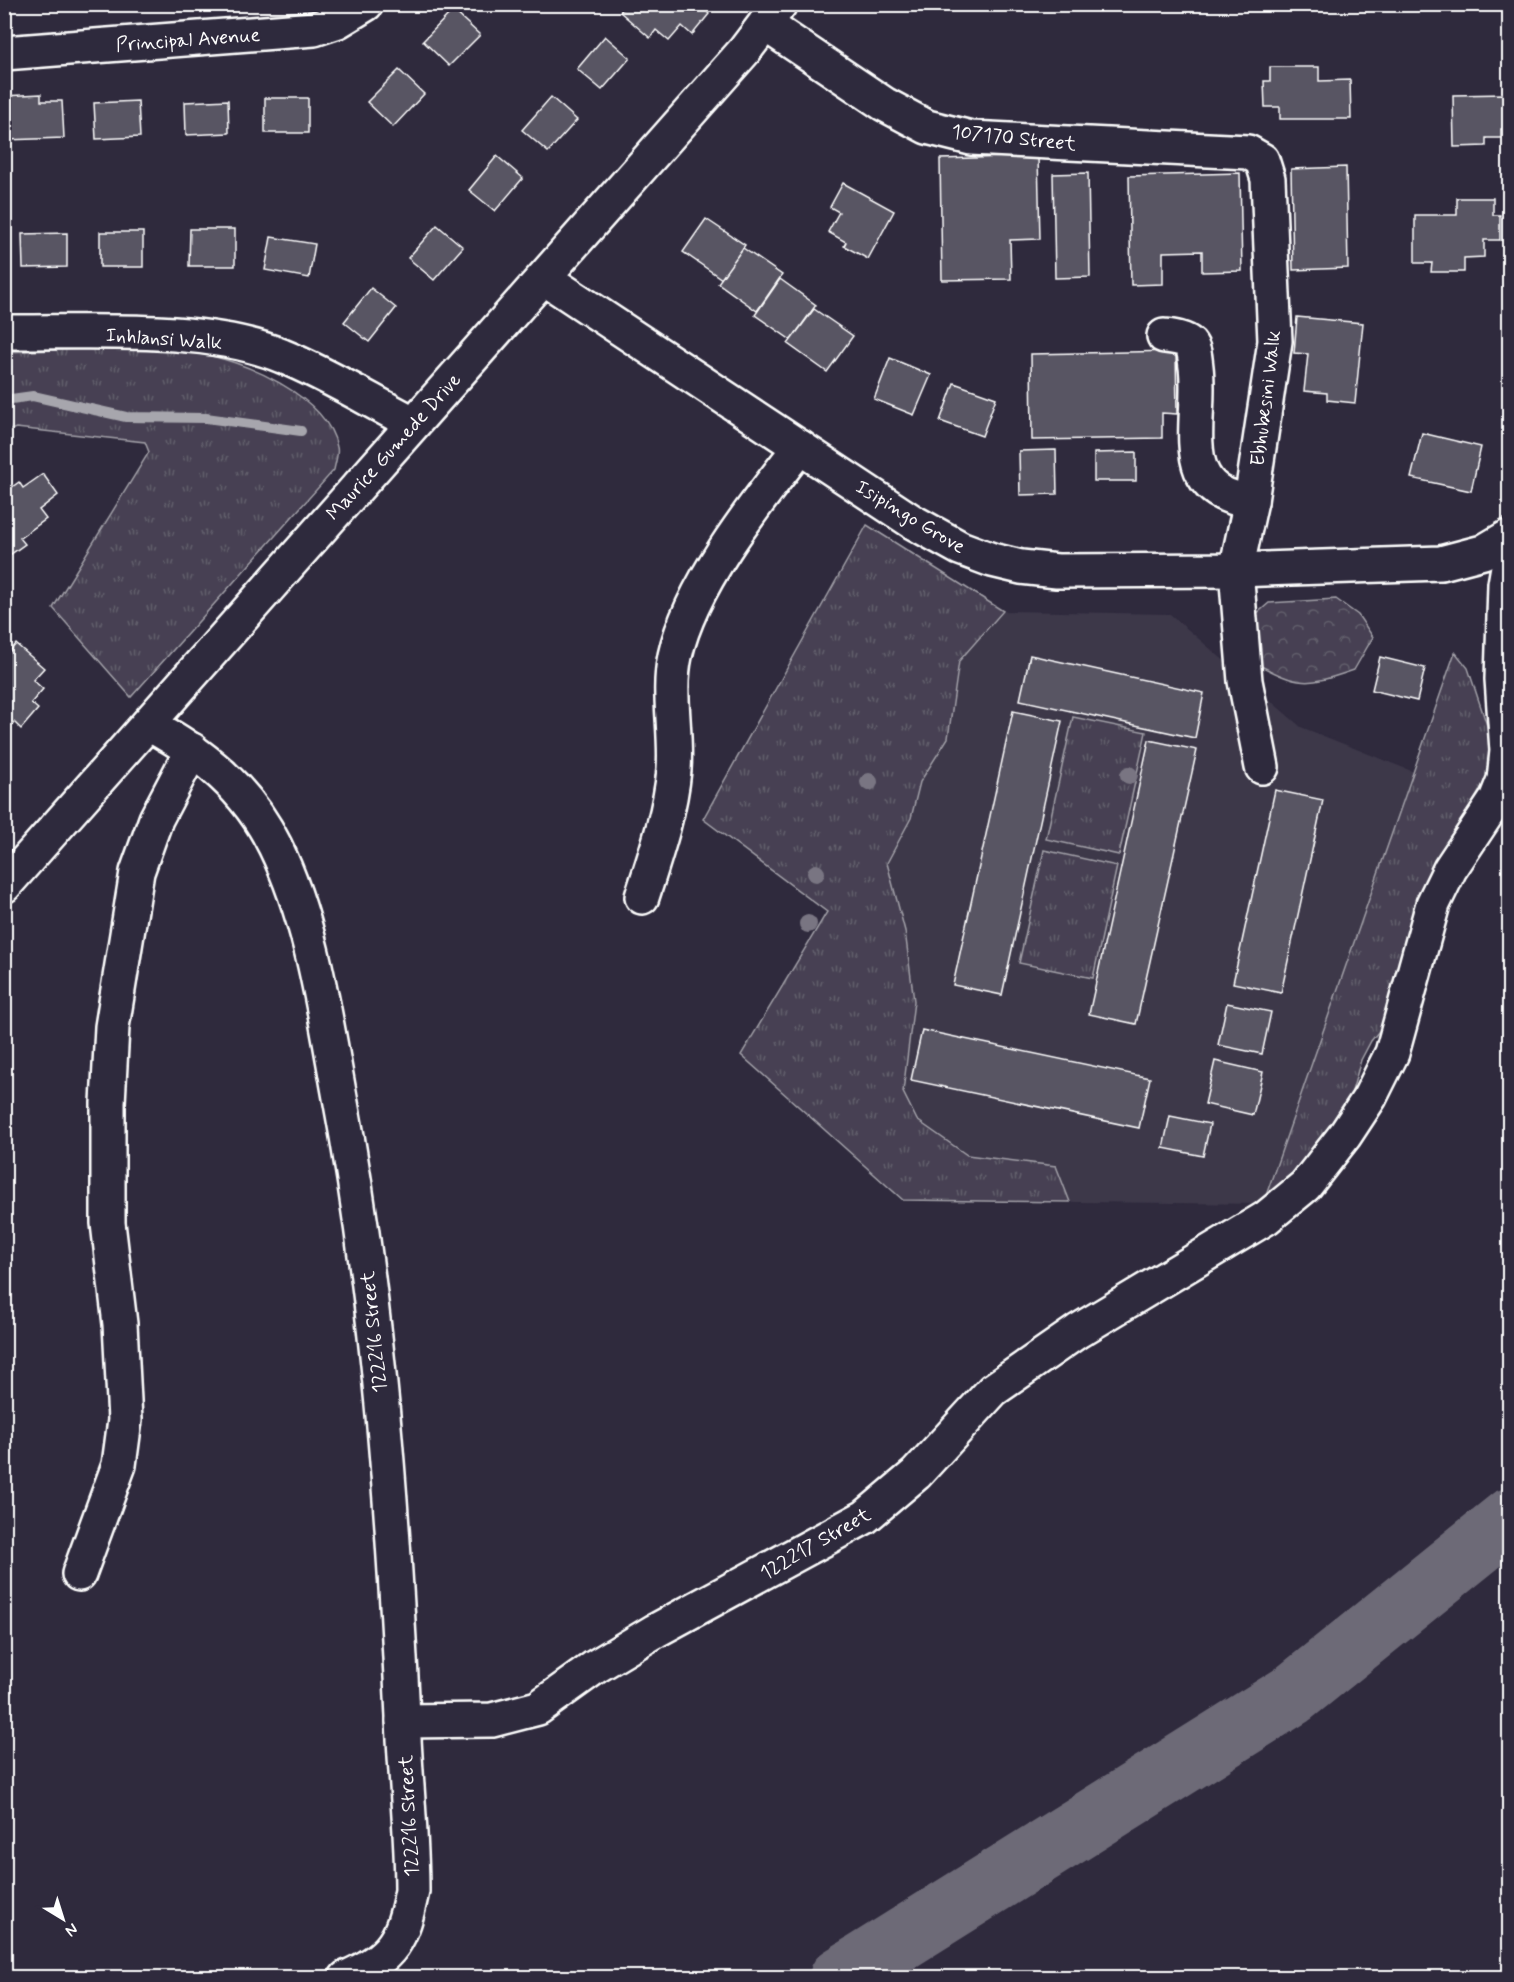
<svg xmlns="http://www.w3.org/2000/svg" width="1514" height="1982" font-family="Mynerve,sans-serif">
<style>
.built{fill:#3c3749}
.grass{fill:url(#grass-tufts);stroke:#a2a0a8;stroke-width:1.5}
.forest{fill:url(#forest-crowns);stroke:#a2a0a8;stroke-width:1.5}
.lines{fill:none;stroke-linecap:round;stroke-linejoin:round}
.stream{stroke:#a7a6ad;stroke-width:10}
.river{stroke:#6d6a77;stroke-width:62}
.building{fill:#595564;stroke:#fff;stroke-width:1.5}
.minor-casing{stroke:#fff;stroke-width:38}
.minor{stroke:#2f2a3d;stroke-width:33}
.tree{fill:#797582}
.labels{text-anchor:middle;stroke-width:4.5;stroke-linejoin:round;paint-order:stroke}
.street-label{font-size:20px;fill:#fff;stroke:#2f2a3d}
</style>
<defs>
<pattern id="grass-tufts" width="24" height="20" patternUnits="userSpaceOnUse" patternTransform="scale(1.5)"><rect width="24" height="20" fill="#464152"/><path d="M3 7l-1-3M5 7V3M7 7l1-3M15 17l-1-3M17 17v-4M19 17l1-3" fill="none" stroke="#625e6c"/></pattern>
<pattern id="forest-crowns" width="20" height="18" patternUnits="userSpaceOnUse" patternTransform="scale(1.5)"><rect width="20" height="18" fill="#464152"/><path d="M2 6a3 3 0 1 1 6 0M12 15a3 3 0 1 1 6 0" fill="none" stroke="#625e6c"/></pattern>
</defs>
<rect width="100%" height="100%" fill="#2f2a3d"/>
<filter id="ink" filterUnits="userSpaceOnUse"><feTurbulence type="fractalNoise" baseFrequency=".0167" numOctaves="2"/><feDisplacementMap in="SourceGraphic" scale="12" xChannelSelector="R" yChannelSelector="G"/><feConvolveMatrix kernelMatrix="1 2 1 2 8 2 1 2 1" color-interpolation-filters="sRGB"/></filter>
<g filter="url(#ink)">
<path class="built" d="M867,525L1003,611L1170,614L1301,727L1414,772L1263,1204L903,1200L741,1055L827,912L703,819Z"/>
<g class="grass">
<path d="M85,349C121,350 160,348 195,353C242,359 327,396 337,447C339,454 335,463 334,470L131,697L53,608L149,452L145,442L16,428L5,432V352Z"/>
<path d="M867,525L1003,611L959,661L948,738L920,782L911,818L887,863L905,931L914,1001L903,1092L917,1120L967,1155L1056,1166L1070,1202L903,1200L741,1055L827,912L703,819Z"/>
<path d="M1455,652L1468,668L1498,759L1445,850L1398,1007L1371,1041L1361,1060L1348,1105L1311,1167L1263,1204Z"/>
<path d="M1073,717L1146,732L1119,855L1046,839Z"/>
<path d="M1044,850L1117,866L1093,978L1019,963Z"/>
</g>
<path class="forest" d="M1336,599L1358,615L1373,637L1354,670C1305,687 1300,686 1255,663L1247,622L1269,603Z"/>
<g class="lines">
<path class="stream" d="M4,400L33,396L126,417L206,418L301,431"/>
<path class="river" d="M840,1978L1292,1695L1510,1519"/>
</g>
<g class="building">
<path d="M626,4H701L709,14L692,35L682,26L669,41L656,30L650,38L620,12Z"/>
<path d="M453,10L480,35L449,66L423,41Z"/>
<path d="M605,36L630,58L602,90L577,69Z"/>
<path d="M1270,67H1319V81L1350,80L1351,119H1280V107H1265L1264,81H1270Z"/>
<path d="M399,70L424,94L393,127L367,102Z"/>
<path d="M41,94V101H62L64,138L5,140L4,96Z"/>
<path d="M1505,94L1506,129H1501V138H1486V146L1454,147L1453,95Z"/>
<path d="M551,97L577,120L548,152L522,130Z"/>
<rect x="265" y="98" width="43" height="35"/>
<path d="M228,100L229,133L186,135L185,102Z"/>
<path d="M138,101L140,137L96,139L94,103Z"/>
<path d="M497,156L523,178L495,211L469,190Z"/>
<path d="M1038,156L1040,239L1010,240L1011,279L942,280L940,159Z"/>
<path d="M1346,167L1348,268L1293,270L1291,169Z"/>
<path d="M1088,173L1090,277L1055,278L1053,174Z"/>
<path d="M1240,173L1242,271L1202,272V251L1163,252V284L1131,285L1129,176Z"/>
<path d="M843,183L894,211L868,259L844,246L846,242L828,232L839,212L830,207Z"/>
<path d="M1457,198H1493V215H1500V240H1484V257L1464,258V272H1431L1432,263H1415V215H1457Z"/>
<path d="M706,219L745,245L722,279L683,252Z"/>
<path d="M437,225L463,247L434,280L408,258Z"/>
<path d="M190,229H235V266H189Z"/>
<rect x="100" y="232" width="43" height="35"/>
<path d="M67,233V267L23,268L22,234Z"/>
<path d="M271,237L315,244L309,278L265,270Z"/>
<path d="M743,248L782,275L757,311L718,283Z"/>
<path d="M780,279L816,305L791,340L755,315Z"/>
<path d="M371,288L396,308L369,342L344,322Z"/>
<path d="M814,309L853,336L827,372L788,344Z"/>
<path d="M1297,317L1363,323L1355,403L1327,400V393L1304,391L1308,354L1294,353Z"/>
<path d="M1176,351L1177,414L1162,413V438L1032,440L1031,354Z"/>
<path d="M890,358L931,375L914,415L874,399Z"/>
<path d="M954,383L996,398L982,436L940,421Z"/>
<path d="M1422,433L1481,447L1471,491L1411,478Z"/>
<path d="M1056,450L1057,494L1020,495L1019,451Z"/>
<path d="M1136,452V481H1094V453Z"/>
<path d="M43,474L58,495L39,510L46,519L20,538L25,544L4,559V493L19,482L23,488Z"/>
<path d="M16,644L44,668L33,680L43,689L31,703L38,709L21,729L14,722L4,733V658Z"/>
<path d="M1030,655L1204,693L1195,738L1020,700Z"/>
<path d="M1380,657L1425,668L1417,701L1372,690Z"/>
<path d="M1013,711L1062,721L1002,995L953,985Z"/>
<path d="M1149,740L1197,750L1136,1024L1089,1014Z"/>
<path d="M1275,790L1323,800L1281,993L1233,983Z"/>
<path d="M1227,1003L1271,1012L1262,1054L1218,1045Z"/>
<path d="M922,1030L1150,1078L1139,1128L911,1080Z"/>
<path d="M1215,1061L1263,1072L1253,1115L1205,1104Z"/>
<path d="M1170,1116L1210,1124L1203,1156L1163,1148Z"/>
</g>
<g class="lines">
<g class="minor-casing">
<g id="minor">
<path d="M765,24L884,104L927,127L971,138L1248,152L1262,160L1268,179L1275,341L1251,501L1236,570L1245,681L1262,767"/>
<path d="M4,53L314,29L338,21L366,4"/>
<path d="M544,278L913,522L960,548L992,560L1021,567L1057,571L1236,570L1441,563L1483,552L1510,536"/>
<path d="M4,332C86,333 207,324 282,356C327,374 370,401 413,423"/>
<path d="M1164,336C1172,337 1184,338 1190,344C1195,350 1195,360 1196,367C1203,421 1172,493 1251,501"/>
<path d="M148,724C203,753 247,789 275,846C312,922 324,1010 339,1092C378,1298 393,1508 403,1717C405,1775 412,1833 412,1891C402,1939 394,1957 346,1978"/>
<path d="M4,886L745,50L780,4"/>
<path d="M642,897C655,856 670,813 674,770C677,732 667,693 675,656C690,586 756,503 800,447"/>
<path d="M79,1574L119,1465L125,1420L120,1324L108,1223V1103L112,1027L137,872L156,819L192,750"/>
<path d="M403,1721L492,1720L538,1708L595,1667L655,1631L865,1517L916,1474L993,1390L1078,1331L1266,1218L1305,1186L1345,1135L1370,1097L1392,1053L1433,904L1450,869L1496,800L1504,780L1507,751L1502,679L1505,584L1510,556"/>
</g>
</g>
<use href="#minor" class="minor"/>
</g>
<g class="tree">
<circle cx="1129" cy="775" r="9"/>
<circle cx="869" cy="782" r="9"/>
<circle cx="816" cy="873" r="9"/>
<circle cx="808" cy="924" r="9"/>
</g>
</g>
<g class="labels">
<g class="street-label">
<text transform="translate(188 39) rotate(-4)" y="7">Principal Avenue</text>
<text transform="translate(1014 137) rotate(6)" y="7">107170 Street</text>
<text transform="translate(164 338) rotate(4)" y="7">Inhlansi Walk</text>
<text transform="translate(1265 398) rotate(-83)" y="7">Ebhubesini Walk</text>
<text transform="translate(393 446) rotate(-48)" y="7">Maurice Gumede Drive</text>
<text transform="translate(911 516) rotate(31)" y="7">Isipingo Grove</text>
<text transform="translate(373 1332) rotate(-96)" y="7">122216 Street</text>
<text transform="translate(815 1543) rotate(-30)" y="7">122217 Street</text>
<text transform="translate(408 1816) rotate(-93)" y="7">122216 Street</text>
</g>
</g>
<rect width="1514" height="1982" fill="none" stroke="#2f2a3d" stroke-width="24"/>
<rect x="12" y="12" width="1490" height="1958" fill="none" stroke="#fff" stroke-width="2" filter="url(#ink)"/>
<g transform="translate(63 1919) rotate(142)" stroke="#2f2a3d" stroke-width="4.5" paint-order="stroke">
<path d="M0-4.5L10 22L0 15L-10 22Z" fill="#ffffff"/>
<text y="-9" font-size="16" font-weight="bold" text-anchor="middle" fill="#ffffff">N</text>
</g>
</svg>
